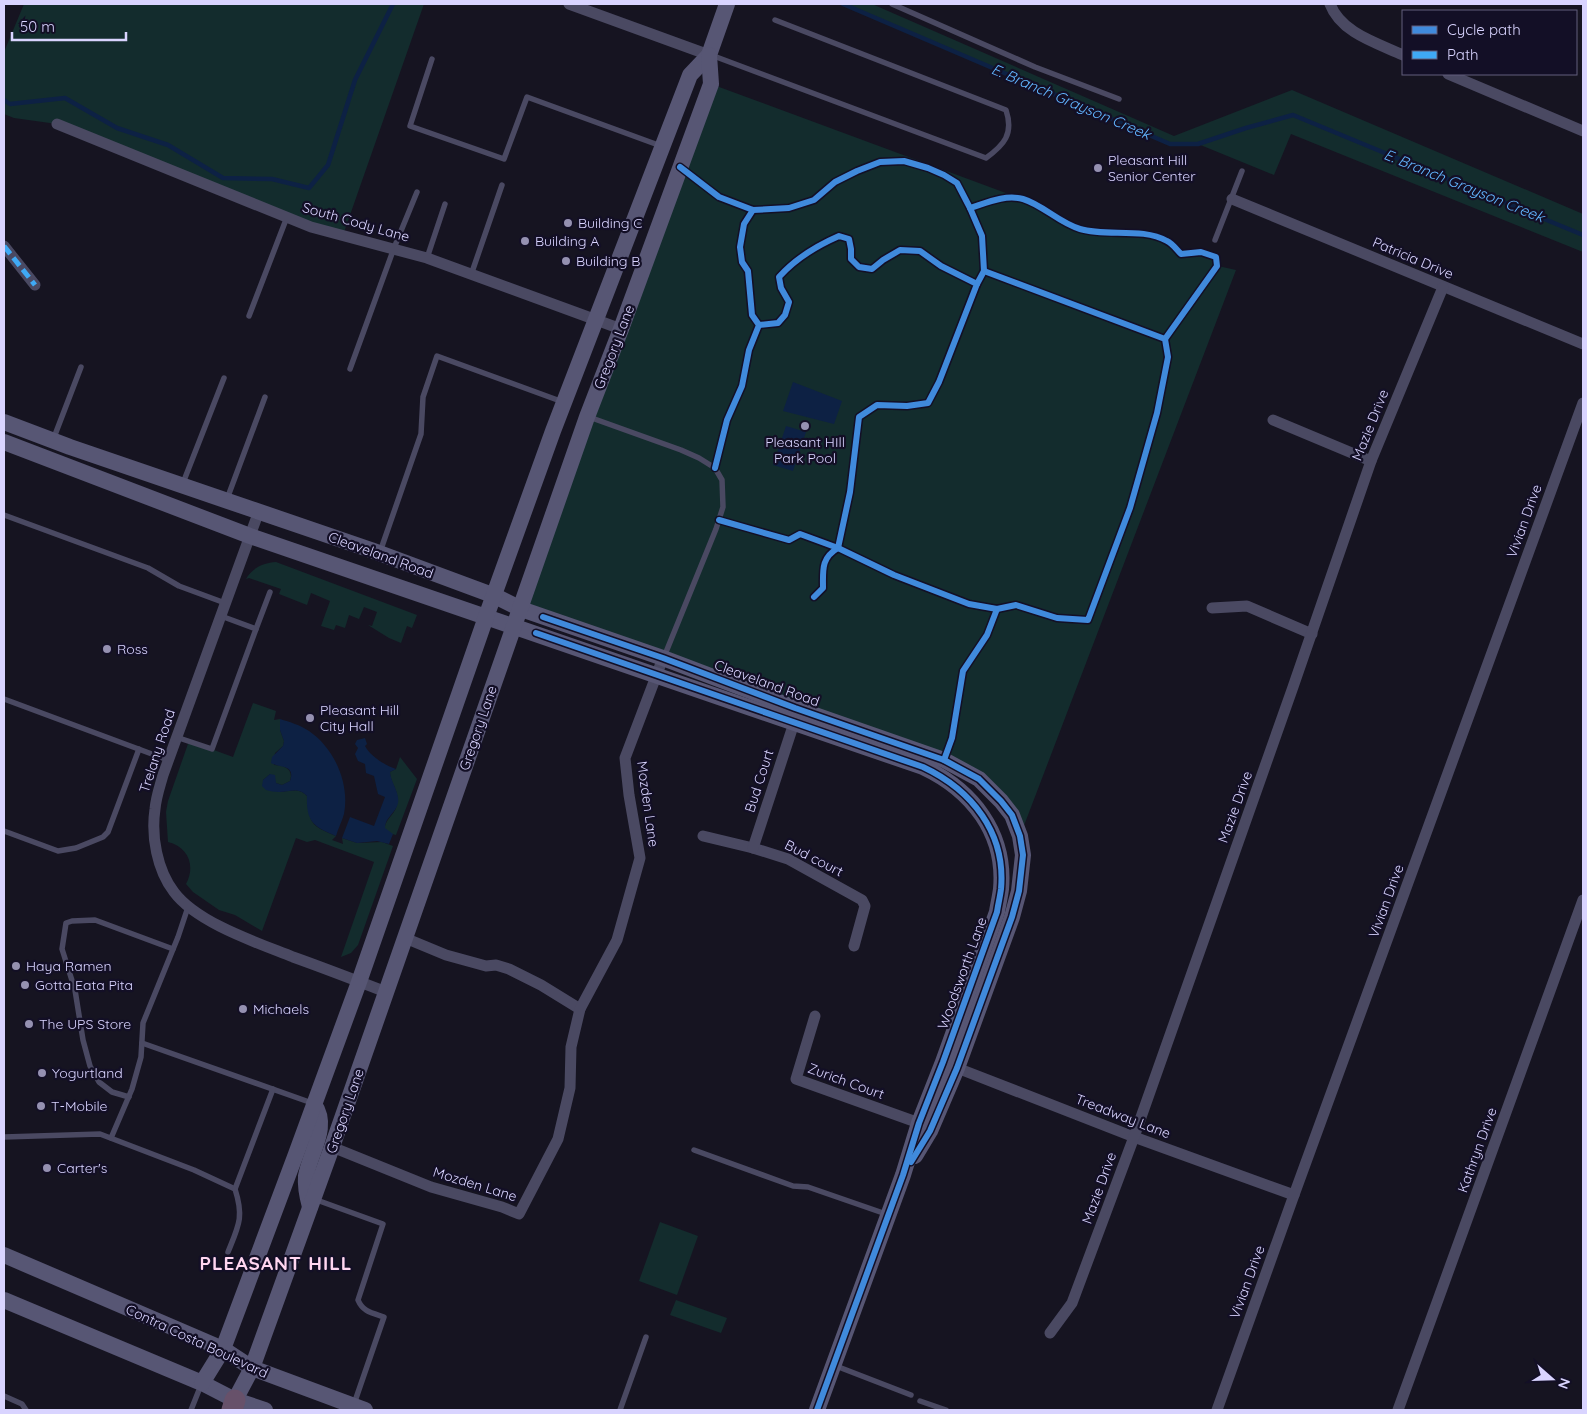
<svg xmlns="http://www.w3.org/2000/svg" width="1587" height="1414" font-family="Quicksand,sans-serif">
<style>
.green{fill:#132c2d}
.water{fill:#0d2144}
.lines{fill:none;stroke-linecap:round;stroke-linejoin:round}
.stream{stroke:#0d2144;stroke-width:4.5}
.lane{stroke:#4a4962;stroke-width:5.5}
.street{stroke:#4a4962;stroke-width:11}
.secondary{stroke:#575674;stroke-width:16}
.highway{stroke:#67516a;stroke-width:21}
.quiet{stroke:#3fa9f5;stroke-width:5;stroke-dasharray:10 5;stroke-linecap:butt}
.cycleway-casing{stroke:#130f26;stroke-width:9}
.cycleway{stroke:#408adc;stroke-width:6}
.poi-dot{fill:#9591b1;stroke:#130f26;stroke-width:2}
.labels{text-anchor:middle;stroke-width:4.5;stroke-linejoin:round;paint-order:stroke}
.poi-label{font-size:14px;fill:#d9d4ff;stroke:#130f26;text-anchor:start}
.street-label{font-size:14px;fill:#d9d4ff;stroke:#130f26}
.water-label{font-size:15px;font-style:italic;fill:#62b6ff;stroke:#130f26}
.district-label{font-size:19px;font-weight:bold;letter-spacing:1px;fill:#ffd6f0;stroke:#130f26}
</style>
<rect width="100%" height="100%" fill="#161421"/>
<g class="green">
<path d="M24,4H424L343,235L57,124L14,118L4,114V52Z"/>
<path d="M843,4H872L1174,136L1292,90L1583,214V252L1291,134L1274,175L1198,144H1170Z"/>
<path d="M711,84L1022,199L1050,213L1062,222L1079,229L1095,232L1147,234L1168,241L1181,254L1201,252L1216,257L1218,266L1236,270L1020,836L979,779L521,609Z"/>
<path d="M276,562L417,615L412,628L407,626L401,643L389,638L368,625L372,626L377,612L364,607L359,619L349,615L345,628L336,625L334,630L321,626L330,601L311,593L307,605L279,594L281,589L249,578L246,579C252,568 263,563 276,562Z"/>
<path d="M253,703L276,711L274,720L280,719V730L284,741L283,746L275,753L274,765C284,765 294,769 290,781L282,785L276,783L270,774L263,780L281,792C291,791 299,788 307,796C310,823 309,825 336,836L332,840L343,844L342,838L357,843L382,842L393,846L358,945L351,953L341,957L374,862L315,840L307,842L296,838L262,931L235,915L219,910L193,892L186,884C196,865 188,847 168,842L166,812L168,801L189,741L233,757Z"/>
<path d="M400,757L417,779L396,835C373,830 392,818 396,808C397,805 398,798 397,795C396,787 390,781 390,772L396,769Z"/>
<path d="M660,1222L698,1236L677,1295L639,1281Z"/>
<path d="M676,1300L727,1318L721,1333L670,1315Z"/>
</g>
<g class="water">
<path d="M793,382L842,401L834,424L783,411Z"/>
<path d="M786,426L806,432L793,471L773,465Z"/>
<path d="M280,719C290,722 300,725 309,731C334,748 350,783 344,814C342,821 338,829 336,836C313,827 306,821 307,796C298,787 290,792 279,792C274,792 270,791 266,790L262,786L263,780L270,774L275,775L276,783L282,785L290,781C296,764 279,768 271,763L272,757L283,746L284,741L280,730Z"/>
<path d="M365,738L367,744L365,746C370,756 386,766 396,769L390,772C391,783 400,793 398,803C396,813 385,817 385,828L393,834L389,844L377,841L357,843L342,838L350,817L374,826L385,797L378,794L374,776L366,773L365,764L358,761L355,754L358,748L355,744L357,740Z"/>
</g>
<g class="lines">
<g class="stream">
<path d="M843,4L1170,144H1198L1246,128L1293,115L1583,235"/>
<path d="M4,100L10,104L65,98L117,128L168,145L223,178L272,179L309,188L328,165L355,80L393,4"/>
</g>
<g class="lane">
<path d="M892,4L1035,67L1119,99"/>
<path d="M711,55L986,158C1004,145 1014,134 1006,110L775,20"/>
<path d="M432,59L410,126L504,159L527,97L661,146"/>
<path d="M1215,240L1242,171"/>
<path d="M427,258L445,204"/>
<path d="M471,275L502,185"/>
<path d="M249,316L287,217"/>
<path d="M350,369L394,248L417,192"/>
<path d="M589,417L681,450L699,458L715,468L722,480L723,507L716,529L664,657"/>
<path d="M53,440L81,367"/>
<path d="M183,483L224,378"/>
<path d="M227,499L265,397"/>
<path d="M4,515L148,568L179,586L225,603"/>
<path d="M380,552L421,434L423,397L437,356L563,402"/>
<path d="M256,629L270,592"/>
<path d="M4,699L168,760"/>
<path d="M176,737L212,749L256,629L221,616"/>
<path d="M4,831L58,851L76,848L103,837L108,832L139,749"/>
<path d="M142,1043L312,1103"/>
<path d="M129,1097L112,1092L99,1082L90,1066L83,1040L75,990L62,949L66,923L72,921L95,920L173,949"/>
<path d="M4,1137L100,1134L194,1170L235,1189C244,1217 239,1225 228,1252"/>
<path d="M111,1138L132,1089L141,1057L143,1023L178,937L188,907"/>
<path d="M694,1150L793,1186L808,1187L886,1214"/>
<path d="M235,1189L273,1089"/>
<path d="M314,1199L383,1224L358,1300C363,1312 372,1313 384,1317L354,1404"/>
<path d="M836,1366L911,1395"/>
<path d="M4,1396L22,1404L26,1410"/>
<path d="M920,1401L946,1410"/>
<path d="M191,1410L201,1385"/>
<path d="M620,1410L646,1337"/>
</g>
<g class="street">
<path d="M569,4L709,55"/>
<path d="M1330,4C1341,33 1377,43 1403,55"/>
<path d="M1448,74L1583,131"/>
<path d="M57,124L311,227L427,258L621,329"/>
<path d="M1232,199L1583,344"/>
<path d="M4,246L35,285"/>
<path d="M1273,420L1371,461"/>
<path d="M259,511L163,775C160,786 156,797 155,809C151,836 157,870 174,892C197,923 258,943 293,957C324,968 355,980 386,992"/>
<path d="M1212,608L1247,606L1312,634"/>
<path d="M703,836L753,848L788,859L862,900L865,906L854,946"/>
<path d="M753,848L794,723"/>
<path d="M405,938L446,955L486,966L496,965L509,969L541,985L580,1009"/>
<path d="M815,1016L796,1079L919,1123"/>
<path d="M952,1066L1134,1137L1294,1195"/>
<path d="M332,1147L431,1187L502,1207L519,1214L558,1139L570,1088L571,1047L580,1009L617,940L640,858L629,795L625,758L663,658"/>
<path d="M1050,1333L1072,1303L1134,1137L1293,687L1371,461L1443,287"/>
<path d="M1217,1410L1294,1195L1583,403"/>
<path d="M1398,1410L1583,900"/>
</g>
<g class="secondary">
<path d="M4,422L70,447L371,550L495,596L521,609L663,658L795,708L944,760L979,779L1001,801L1012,815L1020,836L1023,855L1019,891L1012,917L957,1068L930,1131L915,1156"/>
<path d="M4,442L250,536L923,767C972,790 1006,833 1001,889C1000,897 998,905 997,912L943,1062L919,1123L903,1175L817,1410"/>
<path d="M310,1207C307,1196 305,1187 306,1176C310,1152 330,1127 314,1104"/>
<path d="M4,1255L223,1349L252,1368L365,1410"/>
<path d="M4,1300L202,1383L235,1400L265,1410"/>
<path d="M202,1383L223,1349L296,1154L359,982L486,617L553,431L690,75L709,55L727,4"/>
<path d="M235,1400L252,1368L332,1147L587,417L621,329L711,84L709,55"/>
</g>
<path class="highway" d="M232,1410L235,1400"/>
<path class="quiet" d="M4,246L35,285"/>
<g class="cycleway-casing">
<g id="cycleway">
<path d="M680,167L719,197L753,210L789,208L814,200L835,182L857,171L880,162L904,161L928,168L944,175L957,183L970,208L982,236L984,271"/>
<path d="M970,208C986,203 1005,194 1023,199C1043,205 1059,223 1080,229C1107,237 1142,227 1167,241C1172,243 1177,250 1181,254L1201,252L1216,257L1217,266L1165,339"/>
<path d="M759,325L778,323L785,315L789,302L781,288L779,277C796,258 816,246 839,236L849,239L851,249V259L859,267L872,269L883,260L900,250L920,251L941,266L977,284L939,382L928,403L907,406L877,405L859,417L850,492L838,548C821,558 823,570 823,588L814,597"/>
<path d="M715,468L727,420L742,386L749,350L759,325L752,315L748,271L742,262L740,247L744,224L753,210"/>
<path d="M719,520L789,540L800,534L838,548L894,575L969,604L997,609L1016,605L1057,618L1088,620L1130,508L1157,413L1168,357L1165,339L984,271L977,284"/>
<path d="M543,617L663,658L795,708L944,760L979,779L1001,801L1012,815L1020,836L1023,855L1019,891L1012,917L957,1068L930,1131L911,1162"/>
<path d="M536,633L923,767C972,790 1006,833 1001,889C1000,897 998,905 997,912L943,1062L919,1123L903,1175L817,1410"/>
<path d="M944,760L952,738L963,671L987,635L997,609"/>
</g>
</g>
<use href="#cycleway" class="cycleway"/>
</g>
<g class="poi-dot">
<circle cx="1098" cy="168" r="5"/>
<circle cx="568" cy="223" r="5"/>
<circle cx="525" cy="241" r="5"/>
<circle cx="566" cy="261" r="5"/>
<circle cx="805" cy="426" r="5"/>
<circle cx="107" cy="649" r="5"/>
<circle cx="310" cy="718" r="5"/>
<circle cx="16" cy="966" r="5"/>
<circle cx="25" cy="985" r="5"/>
<circle cx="243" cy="1009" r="5"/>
<circle cx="29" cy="1024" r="5"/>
<circle cx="42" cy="1073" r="5"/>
<circle cx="41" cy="1106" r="5"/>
<circle cx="47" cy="1168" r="5"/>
</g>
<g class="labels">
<g class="poi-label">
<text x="1108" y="165">Pleasant Hill<tspan x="1108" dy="16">Senior Center</tspan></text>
<text x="578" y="228">Building C</text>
<text x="535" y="246">Building A</text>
<text x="576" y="266">Building B</text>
<text x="805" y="447" text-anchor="middle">Pleasant HIll<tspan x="805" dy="16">Park Pool</tspan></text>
<text x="117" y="654">Ross</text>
<text x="320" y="715">Pleasant Hill<tspan x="320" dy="16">City Hall</tspan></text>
<text x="26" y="971">Haya Ramen</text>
<text x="35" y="990">Gotta Eata Pita</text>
<text x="253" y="1014">Michaels</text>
<text x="39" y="1029">The UPS Store</text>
<text x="52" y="1078">Yogurtland</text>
<text x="51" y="1111">T-Mobile</text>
<text x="57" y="1173">Carter's</text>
</g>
<g class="street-label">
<text transform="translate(356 222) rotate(16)" y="5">South Cody Lane</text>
<text transform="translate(1413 258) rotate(23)" y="5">Patricia Drive</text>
<text transform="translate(614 347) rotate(-69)" y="5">Gregory Lane</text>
<text transform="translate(1370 425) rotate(-68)" y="5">Mazie Drive</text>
<text transform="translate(1524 521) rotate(-70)" y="5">Vivian Drive</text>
<text transform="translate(381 555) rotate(20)" y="5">Cleaveland Road</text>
<text transform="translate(767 683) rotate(20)" y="5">Cleaveland Road</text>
<text transform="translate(478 728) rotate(-71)" y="5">Gregory Lane</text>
<text transform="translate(157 751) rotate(-72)" y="5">Trelany Road</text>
<text transform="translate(759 781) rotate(-72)" y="5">Bud Court</text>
<text transform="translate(648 804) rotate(82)" y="5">Mozden Lane</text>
<text transform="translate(1235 807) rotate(-70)" y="5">Mazie Drive</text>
<text transform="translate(814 858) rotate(27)" y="5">Bud court</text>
<text transform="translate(1386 901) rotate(-70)" y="5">Vivian Drive</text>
<text transform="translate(962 973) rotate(-70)" y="5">Woodsworth Lane</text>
<text transform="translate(846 1081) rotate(20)" y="5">Zurich Court</text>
<text transform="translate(345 1111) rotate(-71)" y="5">Gregory Lane</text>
<text transform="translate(1123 1116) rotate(21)" y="5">Treadway Lane</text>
<text transform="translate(1477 1150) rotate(-70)" y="5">Kathryn Drive</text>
<text transform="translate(475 1184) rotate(17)" y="5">Mozden Lane</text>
<text transform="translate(1099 1188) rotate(-70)" y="5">Mazie Drive</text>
<text transform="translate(1247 1282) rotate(-70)" y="5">Vivian Drive</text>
<text transform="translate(197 1341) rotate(25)" y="5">Contra Costa Boulevard</text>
</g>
<g class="water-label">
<text transform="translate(1071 102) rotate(23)" y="5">E. Branch Grayson Creek</text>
<text transform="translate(1464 186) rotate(22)" y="5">E. Branch Grayson Creek</text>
</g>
<g class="district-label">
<text x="276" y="1270">PLEASANT HILL</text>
</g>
</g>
<rect width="1587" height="1414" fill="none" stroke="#d9d4ff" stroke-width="10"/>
<rect x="1402" y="10" width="175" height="65" fill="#130f26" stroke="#625e7d"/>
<rect x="1412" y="26" width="25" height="8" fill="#408adc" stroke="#625e7d"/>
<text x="1447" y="35" font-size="15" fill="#d9d4ff">Cycle path</text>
<rect x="1412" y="51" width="25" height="8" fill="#3fa9f5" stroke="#625e7d"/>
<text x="1447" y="60" font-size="15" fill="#d9d4ff">Path</text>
<g transform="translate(1552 1379) rotate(110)" stroke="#130f26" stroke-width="4" paint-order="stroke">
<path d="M0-4L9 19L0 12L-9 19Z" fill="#d9d4ff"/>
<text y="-8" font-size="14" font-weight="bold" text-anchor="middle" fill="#d9d4ff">N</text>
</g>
<path d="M12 32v8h114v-8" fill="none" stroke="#d9d4ff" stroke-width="2.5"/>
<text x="20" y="32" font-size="15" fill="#d9d4ff" stroke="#130f26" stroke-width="4" paint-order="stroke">50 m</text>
</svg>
